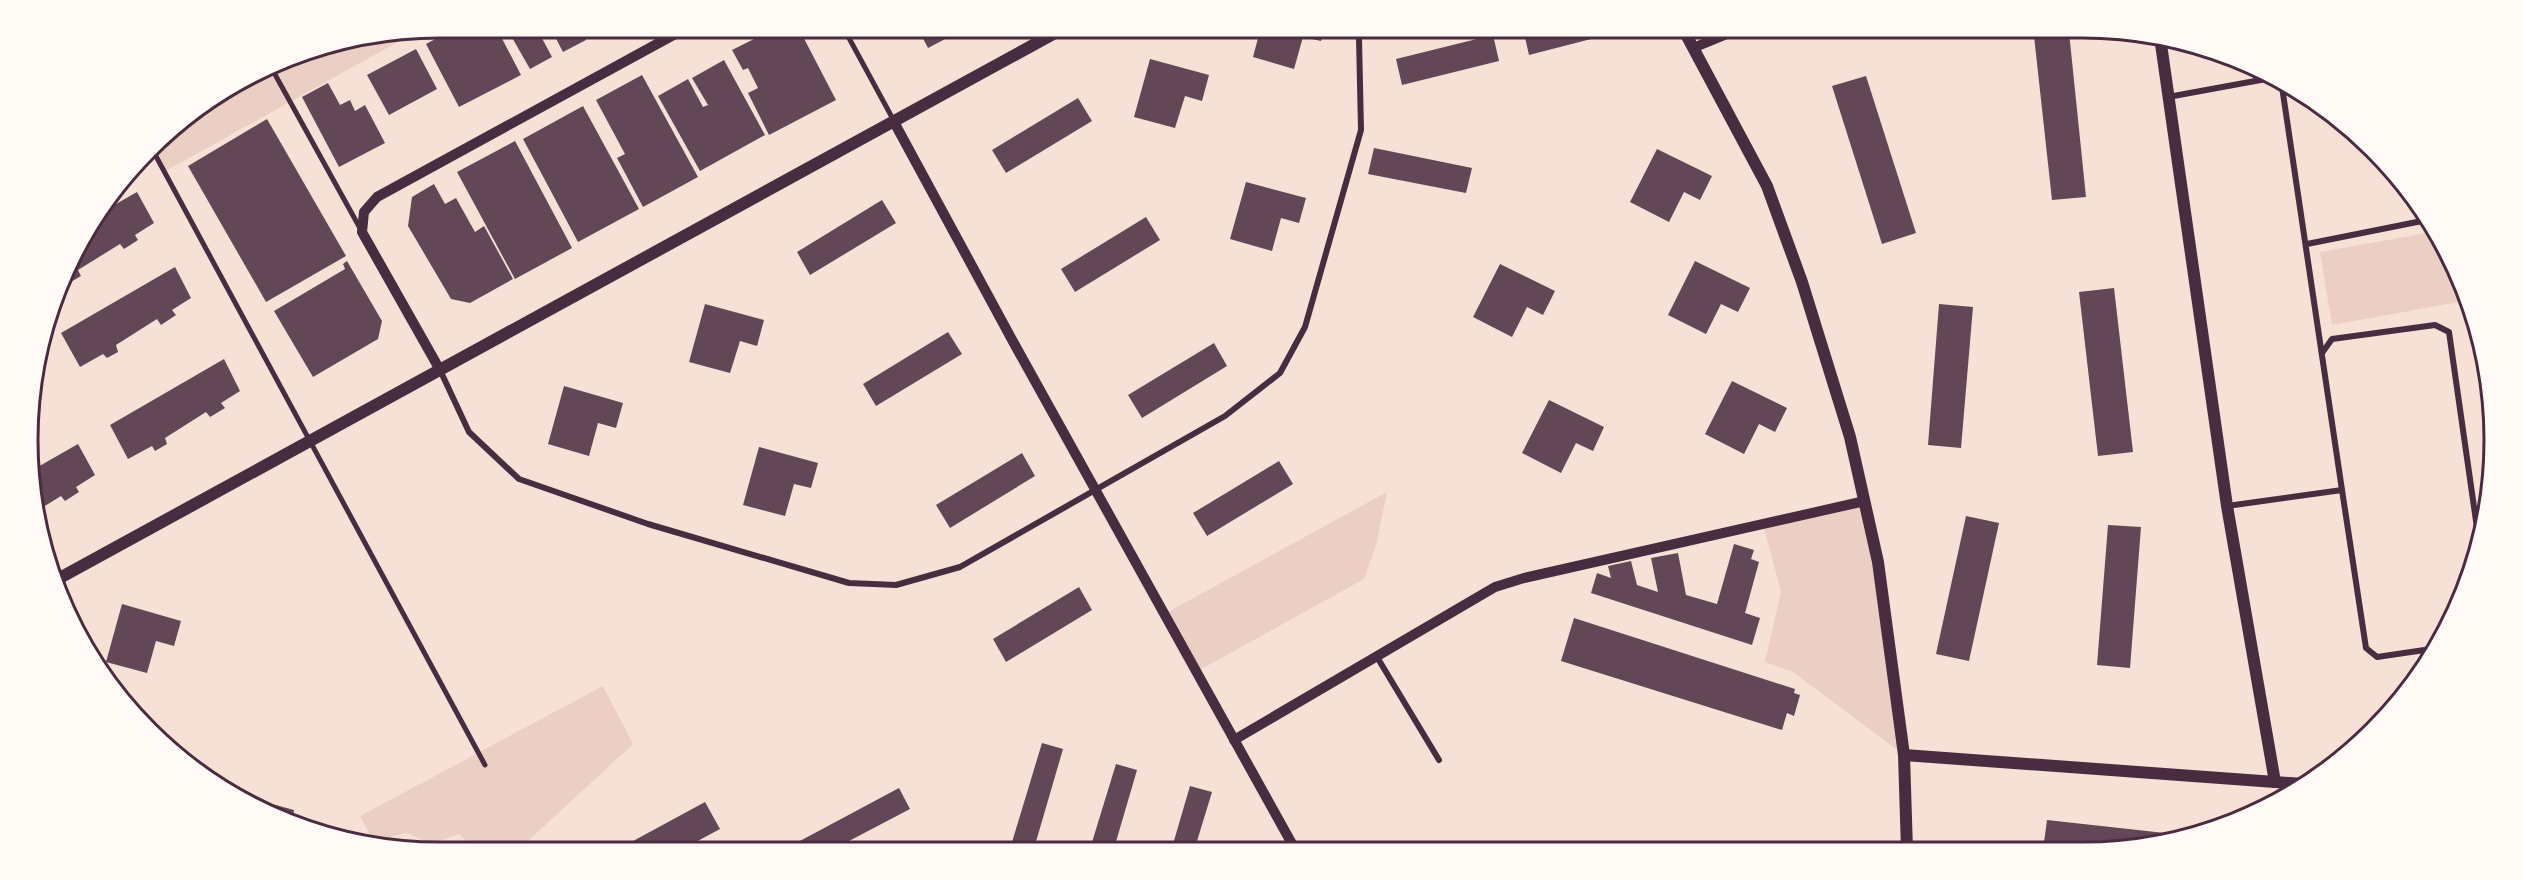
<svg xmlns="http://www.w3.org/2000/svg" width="2522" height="880" font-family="'DejaVu Sans',sans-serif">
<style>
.green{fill:#ebcfc5}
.building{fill:#644757}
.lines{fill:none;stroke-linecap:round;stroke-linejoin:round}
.pedestrian{stroke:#4a2c40;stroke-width:5}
.minor{stroke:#4a2c40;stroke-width:6}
.tertiary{stroke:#4a2c40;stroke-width:10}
.secondary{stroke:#4a2c40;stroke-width:12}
.rim{fill:none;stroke:#4a2c40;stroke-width:3}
</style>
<rect width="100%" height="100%" fill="#f7e1d7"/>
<g class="green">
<path d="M421,29L164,172L156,156L129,171L167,130L282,58L360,35Z"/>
<path d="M2438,231L2470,300L2332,325L2320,252Z"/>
<path d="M1387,492L1376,546L1364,579L1196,672L1164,614Z"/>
<path d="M1865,501L1904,755L1793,672L1765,662L1781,592L1763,524Z"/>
<path d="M603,686L633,744L515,853H479L459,834L432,844L407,833L373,841L360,816Z"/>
</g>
<g class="building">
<path d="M458,27H496L521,75L459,107L426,44Z"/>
<path d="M506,27H536L552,57L530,69Z"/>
<path d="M550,27H579L586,40L563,52Z"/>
<path d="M590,27H613L596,37Z"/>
<path d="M748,27H798L836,100L769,135L748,93L758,88L748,68L743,70L732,50L754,39Z"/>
<path d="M917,27H968L928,48Z"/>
<path d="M1261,27H1325L1321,41L1303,37L1294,69L1253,57Z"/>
<path d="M1530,27H1625L1626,30L1529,55L1523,29Z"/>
<path d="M2069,32L2086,197L2052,200L2034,36Z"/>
<path d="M1493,35L1499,61L1402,85L1396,59Z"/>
<path d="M416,49L437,89L389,115L367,75Z"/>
<path d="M1150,59L1209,75L1202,101L1185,96L1175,128L1134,117Z"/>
<path d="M724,60L765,135L700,171L658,96L688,79L703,107L708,105L692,78Z"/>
<path d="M642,75L698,177L643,207L617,158L625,154L596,100Z"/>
<path d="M1866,76L1916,233L1882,244L1832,86Z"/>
<path d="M328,83L340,105L350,100L355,111L365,105L385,143L339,167L302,97Z"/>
<path d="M1078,98L1092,121L1006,173L992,150Z"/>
<path d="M583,106L639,209L578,242L523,139Z"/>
<path d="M267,119L346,256L266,302L188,166Z"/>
<path d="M515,141L572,248L515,279L457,172Z"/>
<path d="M1374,148L1472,168L1466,193L1368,174Z"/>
<path d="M1657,149L1712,176L1700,200L1684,192L1669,222L1630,202Z"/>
<path d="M1246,182L1306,198L1299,223L1281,218L1272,251L1230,239Z"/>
<path d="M434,184L445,204L456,198L475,232L484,226L513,279L470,303L451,299L408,226L412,197Z"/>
<path d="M137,192L154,223L135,235L138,240L124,249L120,244L78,270L81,276L69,283L66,278L63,280L70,257L95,216Z"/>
<path d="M882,200L896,223L810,275L797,252Z"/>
<path d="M1146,217L1160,240L1075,292L1061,269Z"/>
<path d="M347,261L382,321L378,339L313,377L274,311L345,269L343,264Z"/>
<path d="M1695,261L1750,288L1738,312L1721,304L1706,334L1668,315Z"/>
<path d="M1500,264L1555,291L1543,315L1527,307L1512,337L1473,317Z"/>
<path d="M175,267L191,298L172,310L176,315L161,325L157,319L116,345L118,352L107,358L103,354L80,367L61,333Z"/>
<path d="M2114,288L2133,452L2098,456L2079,292Z"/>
<path d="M705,304L764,320L757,346L740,341L730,373L689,362Z"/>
<path d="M1939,304L1973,307L1961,448L1928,445Z"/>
<path d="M948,332L962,354L876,406L863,384Z"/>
<path d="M1214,343L1227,366L1142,418L1128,395Z"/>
<path d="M224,359L240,391L221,403L225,408L210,417L206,412L165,438L167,444L155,451L152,446L128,459L110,425Z"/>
<path d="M1732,381L1787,408L1775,432L1759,424L1744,454L1705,434Z"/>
<path d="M564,386L623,403L616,428L598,423L589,456L548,444Z"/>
<path d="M1549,400L1604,427L1593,451L1576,443L1561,473L1522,453Z"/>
<path d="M78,444L95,475L76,487L79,492L65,501L61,496L40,509L33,498L29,472Z"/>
<path d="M759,447L818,463L811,488L794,484L785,516L743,505Z"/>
<path d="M1022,453L1035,476L950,528L936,505Z"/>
<path d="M1279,461L1293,484L1207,536L1193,513Z"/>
<path d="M1966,516L1999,523L1969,661L1936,654Z"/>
<path d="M2108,525L2141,527L2130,668L2097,665Z"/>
<path d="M1734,544L1754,550L1751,559L1759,562L1745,613L1760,618L1752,645L1591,593L1597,573L1611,578L1608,566L1631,561L1637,585L1658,592L1651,558L1678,553L1686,595L1717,604Z"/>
<path d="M1079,587L1092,610L1006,662L993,639Z"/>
<path d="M122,604L181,621L174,646L156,641L147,673L106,662Z"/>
<path d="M1574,618L1795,689L1794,693L1800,695L1794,716L1787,713L1782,730L1561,661Z"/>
<path d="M1042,743L1063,749L1033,852H1009Z"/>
<path d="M1116,764L1137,770L1113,852H1089Z"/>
<path d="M1190,786L1212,792L1194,851H1171Z"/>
<path d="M899,788L910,809L828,852H785L783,850Z"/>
<path d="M240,795L294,810L292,820L240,797Z"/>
<path d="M705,802L720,829L677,852L611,853Z"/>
<path d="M2047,820L2183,835L2136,849L2043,850Z"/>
</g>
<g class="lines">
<g class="pedestrian">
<path d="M843,27L894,121"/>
<path d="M272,69L361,230"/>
<path d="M216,99L303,52"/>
<path d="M151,147L485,765"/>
</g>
<g class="minor">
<path d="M2281,80L2342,490"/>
<path d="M2168,97L2277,77"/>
<path d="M2307,244L2427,220L2428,218"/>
<path d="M2322,353L2332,339L2435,325L2449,332L2480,549"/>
<path d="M440,370L469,432L519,479L648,524L849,583L896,585L960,567L1225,416L1280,373L1305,327L1361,130L1359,38L1355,27"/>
<path d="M2227,506L2342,490L2366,648L2377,657L2438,648"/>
<path d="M1377,657L1439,760"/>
</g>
<g class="tertiary">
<path d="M1693,48L1744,27"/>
<path d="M894,122L1016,347L1296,851"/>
<path d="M440,370L362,232L364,212L377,197L688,27"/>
<path d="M1234,740L1495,587L1524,578L1865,501"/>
</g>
<g class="secondary">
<path d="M1682,27L1767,186L1802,282L1850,437L1878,562L1904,755L1907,850"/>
<path d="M56,580L1066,27"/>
<path d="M1904,755L2275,782L2227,506L2160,37"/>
<path d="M2275,782L2304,784"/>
</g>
</g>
<path d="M0 0H2522V880H0ZM440 38H2082A402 402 0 0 1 2484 440V440A402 402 0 0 1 2082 842H440A402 402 0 0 1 38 440V440A402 402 0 0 1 440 38Z" fill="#fffaf5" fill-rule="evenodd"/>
<path class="rim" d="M440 38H2082A402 402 0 0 1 2484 440V440A402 402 0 0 1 2082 842H440A402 402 0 0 1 38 440V440A402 402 0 0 1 440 38Z"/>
</svg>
